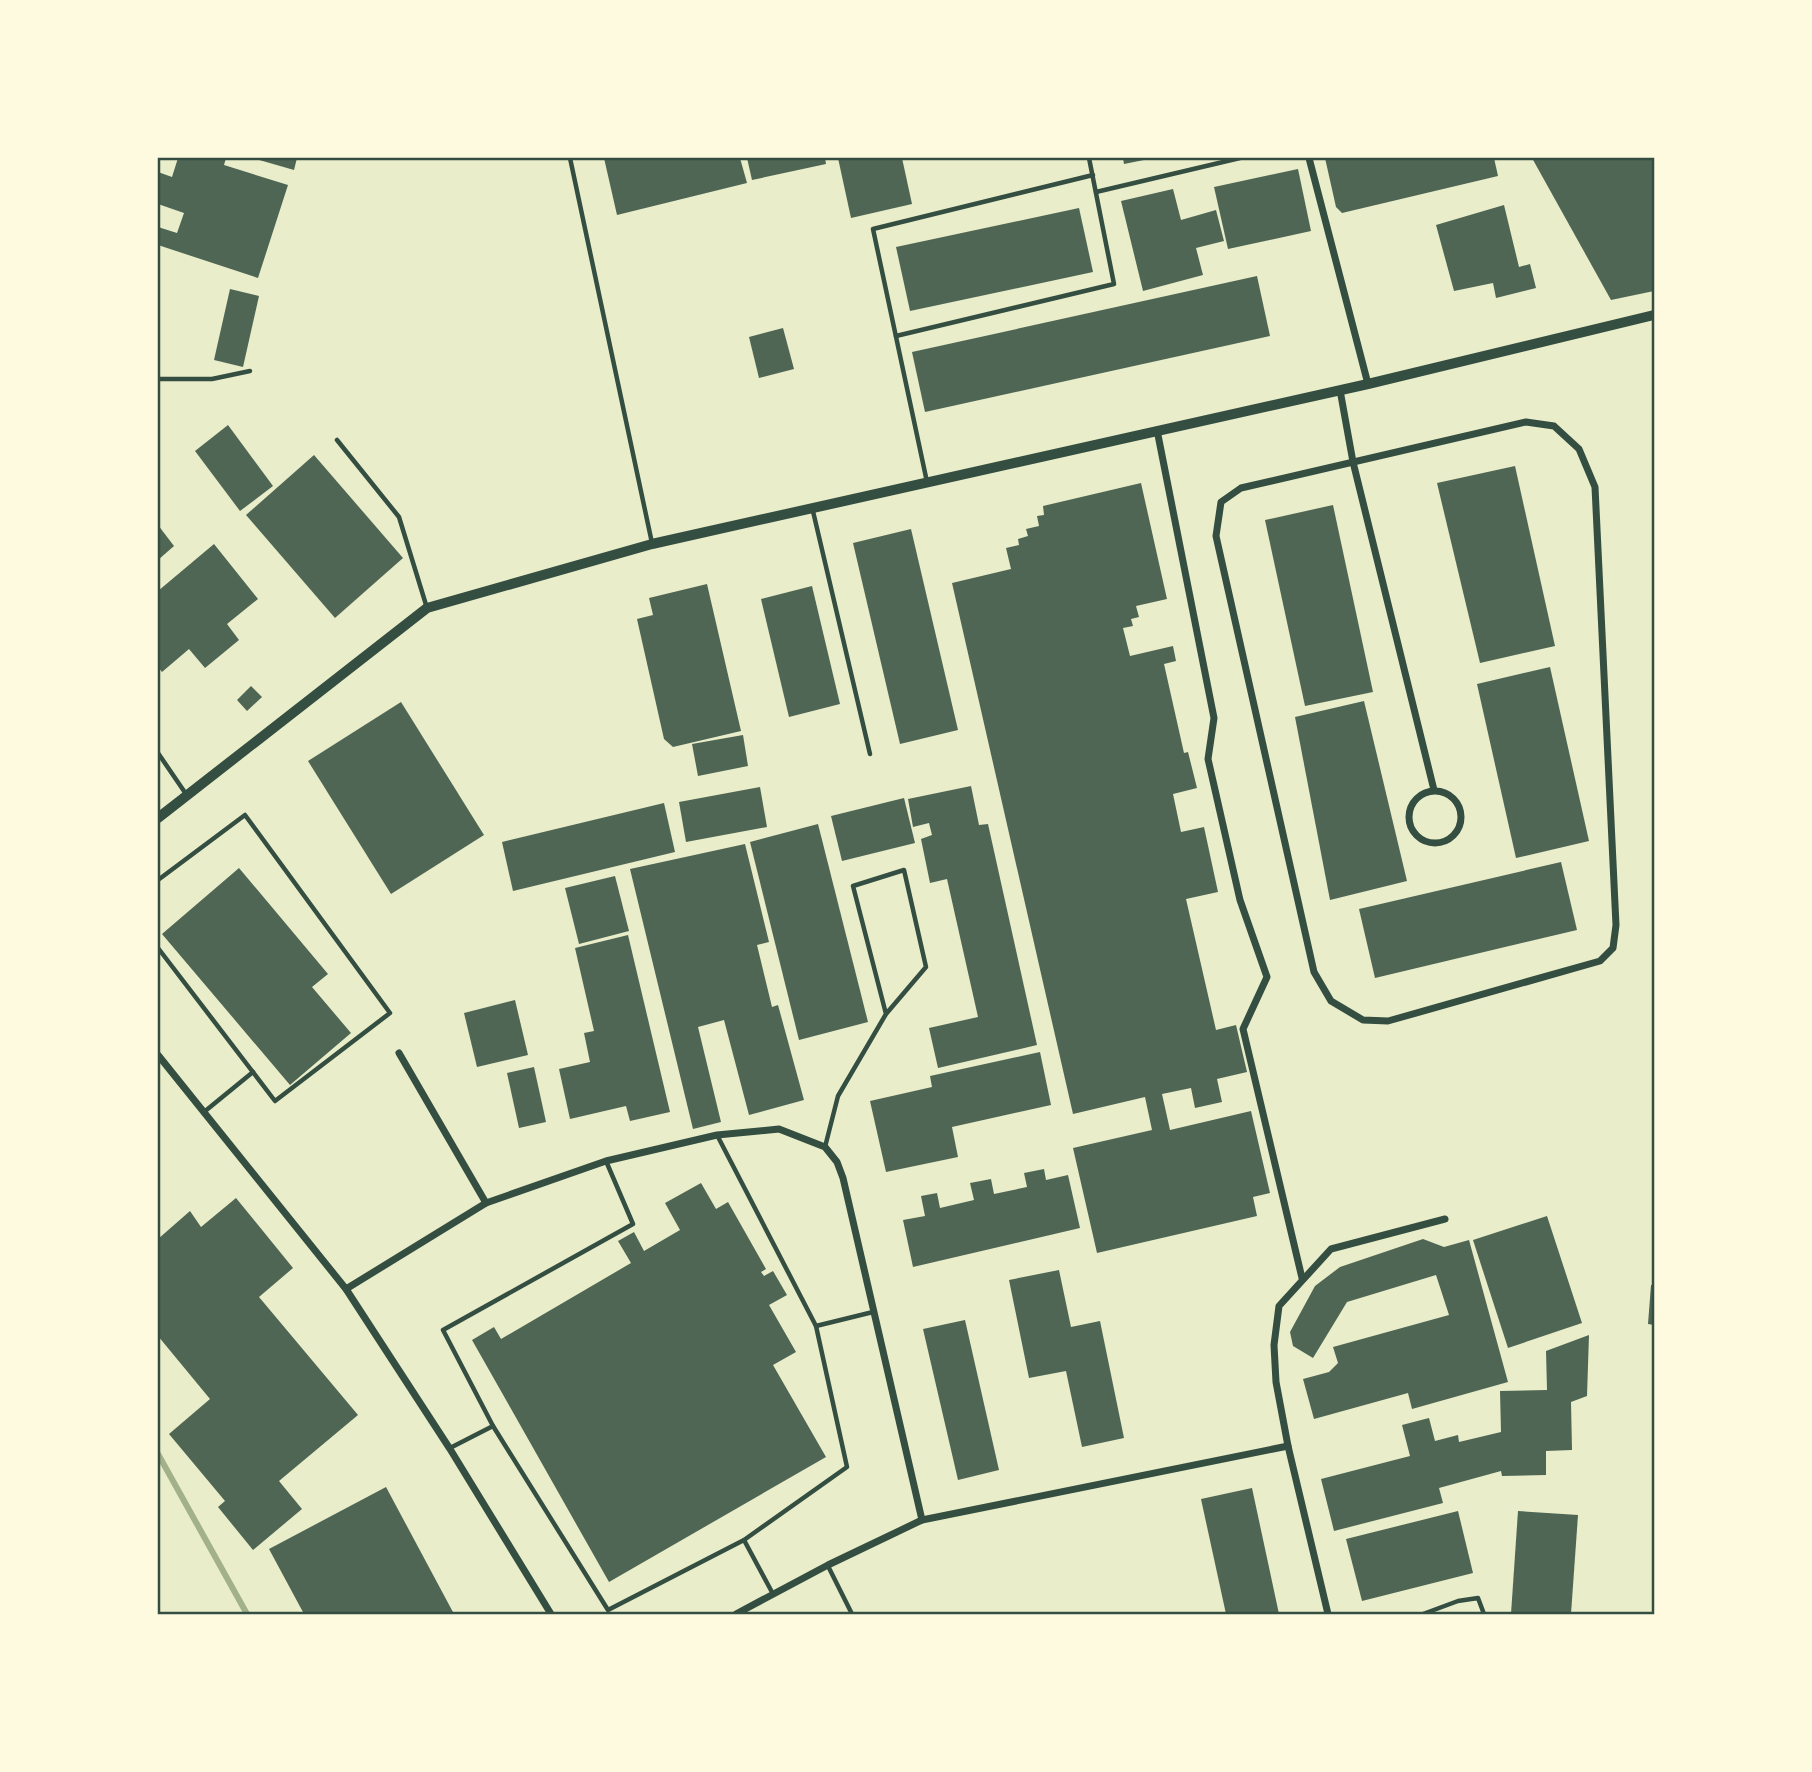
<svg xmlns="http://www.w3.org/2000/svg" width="1812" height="1772" font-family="'Noto Serif',serif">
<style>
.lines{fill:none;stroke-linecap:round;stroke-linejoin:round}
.stream{stroke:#a3b18a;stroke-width:6}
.building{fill:#4f6655}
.service{stroke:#344e41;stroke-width:4.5}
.minor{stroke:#344e41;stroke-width:7}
.tertiary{stroke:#344e41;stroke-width:10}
.neatline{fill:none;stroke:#344e41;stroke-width:2.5}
</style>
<rect width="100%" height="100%" fill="#e9edc9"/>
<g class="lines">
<path class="stream" d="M158,1454L247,1614"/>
</g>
<g class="building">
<path d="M178,158H226L224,165L288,185L258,278L158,245V227L177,233L184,213L158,204V172L172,177Z"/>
<path d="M252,158H297L294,170Z"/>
<path d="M604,158H740L747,183L617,215Z"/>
<path d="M747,158H825L826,164L752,180Z"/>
<path d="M838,158H902L912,204L851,218Z"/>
<path d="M1123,158H1149V159L1124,164Z"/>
<path d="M1325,158H1494L1498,176L1342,213L1336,207Z"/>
<path d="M1532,158H1654V291L1611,300Z"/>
<path d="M1298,169L1311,231L1228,249L1214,187Z"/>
<path d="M1173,189L1181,220L1216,210L1224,241L1196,248L1203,275L1143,291L1121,201Z"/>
<path d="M1504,205L1519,267L1530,264L1536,288L1496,298L1493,283L1454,291L1436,225Z"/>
<path d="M1079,208L1093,272L910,311L896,247Z"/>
<path d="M1257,276L1270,336L925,412L912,352Z"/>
<path d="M230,289L259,296L243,367L214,360Z"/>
<path d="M783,328L794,369L759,378L749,337Z"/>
<path d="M228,425L273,486L240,511L195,451Z"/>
<path d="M314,455L403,558L335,618L246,515Z"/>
<path d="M1515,466L1555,646L1480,663L1437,483Z"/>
<path d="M1141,483L1167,599L1136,606L1139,617L1131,619L1133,626L1123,628L1130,656L1173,646L1176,661L1164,664L1184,753L1188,752L1197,788L1173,794L1181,832L1204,827L1218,892L1186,899L1216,1030L1236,1025L1247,1072L1217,1079L1222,1102L1195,1108L1191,1088L1162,1094L1170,1130L1251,1111L1270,1193L1253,1197L1257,1216L1097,1253L1073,1148L1152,1130L1145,1097L1073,1114L952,583L1011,569L1006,548L1019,545L1018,539L1028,536L1026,529L1039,526L1037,516L1044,515L1043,506Z"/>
<path d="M1333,505L1373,692L1305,706L1265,520Z"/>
<path d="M158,525L174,546L158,560Z"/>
<path d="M911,529L958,730L900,744L853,543Z"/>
<path d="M214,544L258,599L227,624L239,640L205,668L189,649L162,672L158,667V591Z"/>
<path d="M707,584L741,731L673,747L664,739L637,619L653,615L649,598Z"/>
<path d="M812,586L840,704L789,717L761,599Z"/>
<path d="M1550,667L1589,841L1516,858L1477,684Z"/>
<path d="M251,686L262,697L247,711L237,700Z"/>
<path d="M1364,701L1407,881L1330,900L1295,717Z"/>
<path d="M401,702L484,835L391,894L308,761Z"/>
<path d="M743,735L748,766L698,776L692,744Z"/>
<path d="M971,786L979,825L988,824L1037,1045L938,1068L929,1028L978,1017L947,879L930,883L921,839L932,835L929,823L913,827L908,799Z"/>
<path d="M760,787L767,827L686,842L679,802Z"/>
<path d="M904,798L915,843L842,861L831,816Z"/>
<path d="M664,803L675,852L513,891L502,842Z"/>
<path d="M818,824L868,1022L799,1040L750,842Z"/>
<path d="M745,844L769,942L757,945L772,1007L778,1005L804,1100L749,1115L724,1020L698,1027L721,1122L693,1129L630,869Z"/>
<path d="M1561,862L1577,930L1375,978L1359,909Z"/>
<path d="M239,868L328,974L312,987L351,1033L290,1085L162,934Z"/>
<path d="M615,876L629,931L579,944L565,888Z"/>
<path d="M628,935L670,1112L630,1121L626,1106L570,1119L559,1069L590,1062L584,1033L594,1031L575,948Z"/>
<path d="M515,1000L528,1055L477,1067L464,1013Z"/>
<path d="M1040,1052L1051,1105L952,1127L958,1157L886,1172L870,1101L932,1087L930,1076Z"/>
<path d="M534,1067L546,1122L519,1128L507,1073Z"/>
<path d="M1044,1169L1046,1180L1068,1175L1080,1228L913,1267L903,1220L925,1216L921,1196L937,1193L940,1208L974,1200L970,1183L991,1179L994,1194L1027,1187L1024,1173Z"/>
<path d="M701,1183L716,1209L728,1202L766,1269L761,1272L764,1276L773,1271L787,1295L769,1305L796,1352L773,1365L826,1457L609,1582L472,1340L494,1327L501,1339L631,1263L618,1241L634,1232L644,1251L680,1230L665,1203Z"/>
<path d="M236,1198L293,1268L259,1297L358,1415L279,1481L302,1509L253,1550L218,1507L225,1501L169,1434L210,1399L158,1336V1239L190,1211L201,1227Z"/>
<path d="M1547,1216L1582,1323L1508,1348L1473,1240Z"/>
<path d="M1423,1239L1444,1247L1469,1240L1508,1382L1412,1409L1408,1393L1314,1419L1303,1379L1329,1372L1338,1363L1333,1347L1449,1315L1436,1275L1347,1302L1313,1358L1293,1346L1290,1332L1315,1286L1340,1267Z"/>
<path d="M1059,1270L1071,1327L1100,1321L1124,1438L1082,1447L1066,1371L1029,1378L1009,1280Z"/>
<path d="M1651,1285H1654V1325L1648,1324Z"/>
<path d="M965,1320L999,1470L958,1480L923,1329Z"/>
<path d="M1589,1335L1587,1396L1571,1402L1572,1450L1546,1451V1475L1502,1476L1501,1471L1439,1488L1443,1503L1334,1531L1321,1479L1410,1456L1402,1425L1429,1418L1435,1441L1458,1435L1459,1442L1501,1432L1500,1391L1547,1390L1546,1351Z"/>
<path d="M386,1487L454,1614H304L269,1549Z"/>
<path d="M1252,1488L1279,1614H1226L1201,1499Z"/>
<path d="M1458,1511L1473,1573L1362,1601L1346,1539Z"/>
<path d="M1518,1511L1578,1515L1571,1614H1511Z"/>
</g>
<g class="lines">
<g class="service">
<path d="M570,158L652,543"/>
<path d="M1096,192L1240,158"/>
<path d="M896,336L1114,284L1089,158"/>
<path d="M158,379H212L250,371"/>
<path d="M337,440L399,517L427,608"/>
<path d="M927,482L873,229L1093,175"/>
<path d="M812,507L870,754"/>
<path d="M158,753L186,794"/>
<path d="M158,880L245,815L390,1013L275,1101L158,948"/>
<path d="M204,1112L253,1072"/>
<path d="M717,1135L816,1326L873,1312"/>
<path d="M825,1147L838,1096L886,1014L853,886L904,870L926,967L886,1014"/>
<path d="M606,1161L633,1224L443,1330L493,1426L608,1610L744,1540"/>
<path d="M450,1448L493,1426"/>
<path d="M828,1566L852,1614"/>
<path d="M773,1594L744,1540L847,1467L816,1326"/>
<path d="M1423,1614L1458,1601L1478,1598L1484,1614"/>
</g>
<g class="minor">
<path d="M1309,158L1368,384"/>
<path d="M1340,390L1353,462L1434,790"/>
<path d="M1526,422L1554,426L1579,449L1595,487L1616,925L1613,948L1600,961L1388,1021L1363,1020L1331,1001L1314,972L1216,536L1221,502L1241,488Z"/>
<path d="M1157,430L1214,718L1208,759L1240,900L1267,977L1243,1029L1302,1278"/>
<circle cx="1435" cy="817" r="26"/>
<path d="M399,1053L486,1203"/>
<path d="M158,1055L346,1289L450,1449L551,1614"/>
<path d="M346,1289L486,1203L606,1161L717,1135L779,1129L825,1147L837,1162L843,1178L922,1520"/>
<path d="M736,1614L828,1565L922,1520L1288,1446"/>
<path d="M1328,1614L1288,1446L1276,1382L1274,1345L1279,1306L1331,1249L1445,1219"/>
</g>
<path class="tertiary" d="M158,818L427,608L652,544L1368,384L1654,315"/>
</g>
<rect width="1812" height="1772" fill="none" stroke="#fefae0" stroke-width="318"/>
<rect x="159" y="159" width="1494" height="1454" class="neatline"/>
</svg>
